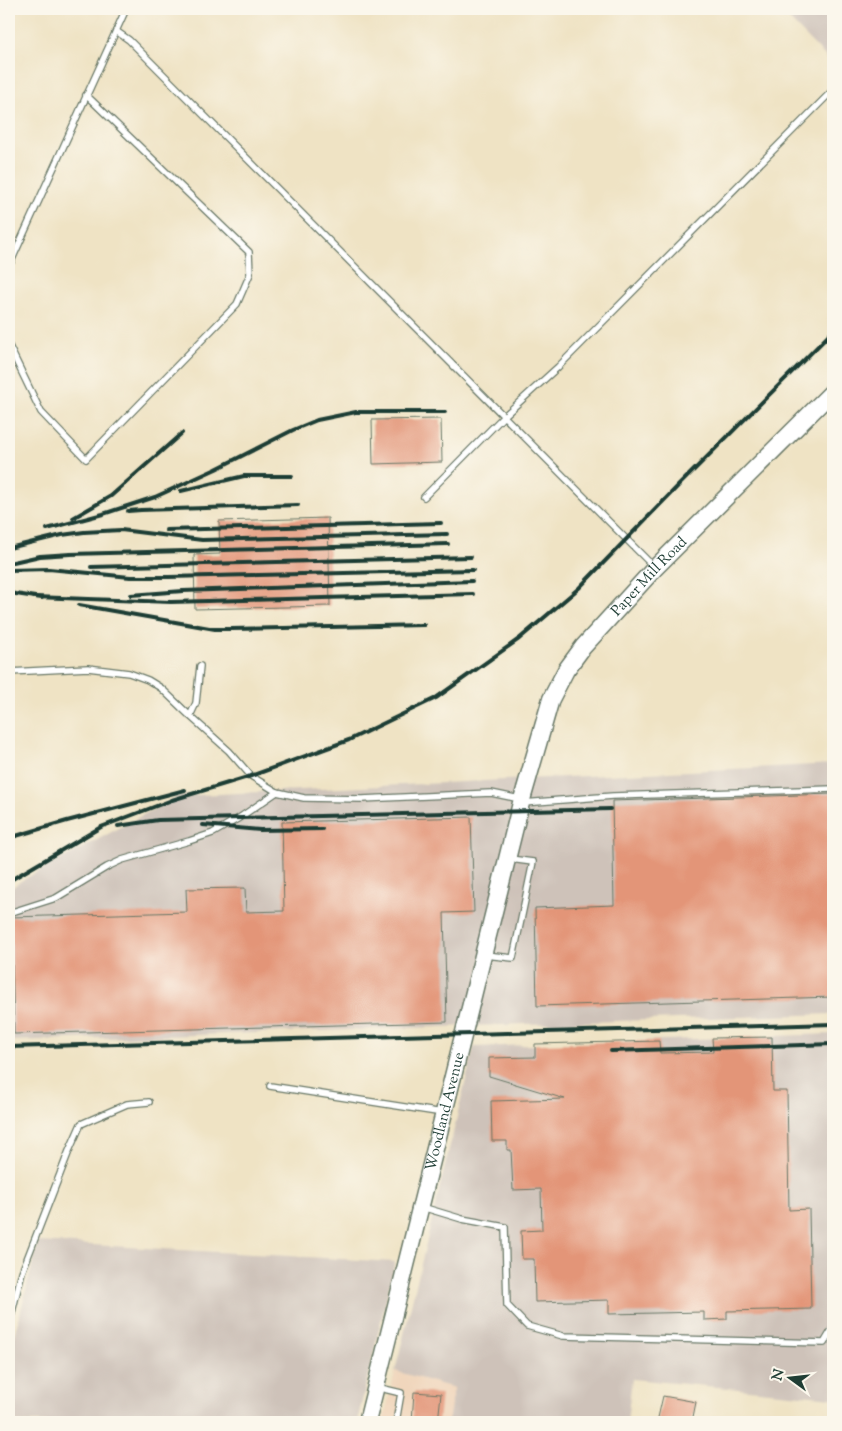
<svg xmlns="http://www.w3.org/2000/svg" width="842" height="1431" font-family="'Sorts Mill Goudy',serif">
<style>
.built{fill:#f0d6bc}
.industrial{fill:#cec2b9}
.building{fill:#e39578}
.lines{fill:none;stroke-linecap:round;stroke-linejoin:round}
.lane-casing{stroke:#687766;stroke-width:8}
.secondary-casing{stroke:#687766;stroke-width:19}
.lane{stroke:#fff;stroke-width:5.5}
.secondary{stroke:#fff;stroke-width:16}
.rail{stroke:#1f3d34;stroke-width:4}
.labels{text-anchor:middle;stroke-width:4;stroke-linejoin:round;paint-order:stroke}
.street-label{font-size:15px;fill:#1f3d34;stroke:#fbf7ec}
</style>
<rect width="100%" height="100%" fill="#fbf7ec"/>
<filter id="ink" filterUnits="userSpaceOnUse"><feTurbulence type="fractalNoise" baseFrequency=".02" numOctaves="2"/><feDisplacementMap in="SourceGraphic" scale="10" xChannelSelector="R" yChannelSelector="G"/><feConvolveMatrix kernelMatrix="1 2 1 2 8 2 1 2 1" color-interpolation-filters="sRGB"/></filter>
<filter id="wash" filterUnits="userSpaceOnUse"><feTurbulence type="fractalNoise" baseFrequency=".0096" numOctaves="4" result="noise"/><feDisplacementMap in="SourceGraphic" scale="20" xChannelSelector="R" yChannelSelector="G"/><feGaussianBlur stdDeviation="1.12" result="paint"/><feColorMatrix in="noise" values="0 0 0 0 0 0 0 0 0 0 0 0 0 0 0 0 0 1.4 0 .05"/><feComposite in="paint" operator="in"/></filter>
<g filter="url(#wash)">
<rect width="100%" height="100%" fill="#efe3c4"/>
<path class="built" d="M395,1371L455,1388L448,1422H383Z"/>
<g class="industrial">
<path d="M779,9H833V64Z"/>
<path d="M833,764V1014L9,1041V890L21,881L178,796Z"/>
<path d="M833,1034V1398L632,1379L627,1422H448L454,1388L395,1371L474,1047Z"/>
<path d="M38,1242L395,1262L357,1422H9V1359Z"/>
</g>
<g id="blocks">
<g class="building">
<path d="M441,419L442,462L373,464L372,420Z"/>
<path d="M328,518L330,606L195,609L194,555L220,554L219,521Z"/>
<path d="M833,794V997L537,1006L535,908L614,905L612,801Z"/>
<path d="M471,817L474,912L444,913L447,1022L14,1034L11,917L187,912L186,889L245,888L246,912L284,911L282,822Z"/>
<path d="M772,1037L773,1091H787L789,1210L809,1209L811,1309L727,1311V1319L704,1320V1312L609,1314V1300L535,1302L534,1259H522L521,1231L542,1230L541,1189L513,1190L511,1150H507V1141H492L491,1101L565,1099L489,1076V1058L535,1057V1044L659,1041L660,1053L713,1052L712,1038Z"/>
<path d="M414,1392L441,1394L438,1422L412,1421Z"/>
<path d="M663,1396L696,1402L692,1422H657Z"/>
</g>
</g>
</g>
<g filter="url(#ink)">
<use href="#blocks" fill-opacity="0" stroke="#687766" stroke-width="1"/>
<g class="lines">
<g class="lane-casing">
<g id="lane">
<path d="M116,31L129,40L655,568"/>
<path d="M9,266L126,9"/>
<path d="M9,346L41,412L86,459L237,304L250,274L249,252L86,95"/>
<path d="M424,497L504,416L558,367L833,90"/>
<path d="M9,672L88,668L129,673L148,680L161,688L190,716L229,751L251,776L277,792L304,798L362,799L491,793L520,799"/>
<path d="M190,716L196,703L200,666"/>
<path d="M523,803L613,796L833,789"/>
<path d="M9,913L56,898L107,867L122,860L189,841L213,833L239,818L277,792"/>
<path d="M485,955L513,958L533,862L510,859"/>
<path d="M270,1086L443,1113"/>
<path d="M422,1207L462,1219L505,1227L507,1305L527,1326L563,1336L824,1343L833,1328"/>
<path d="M9,1324L22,1272L69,1151L81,1124L127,1104L149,1102"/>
<path d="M376,1387L401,1393L396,1422"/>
</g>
</g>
<g class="secondary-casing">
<g id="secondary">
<path id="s1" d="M367,1422L521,803L551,699L566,670L583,647L655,568L833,391"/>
</g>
</g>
<use href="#lane" class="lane"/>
<use href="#secondary" class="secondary"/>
<g class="rail">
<path d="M181,491L244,476H292"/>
<path d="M128,511L141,510L298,505"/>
<path d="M73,518L111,496L182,433"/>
<path d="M47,529L103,514L155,497L216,469L293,430L317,420L356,412H445"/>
<path d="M166,530L441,523"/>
<path d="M9,548L62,535L84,532L121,530L202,540L447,534"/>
<path d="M9,563L40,556L70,554L448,544"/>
<path d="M91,567L471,557"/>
<path d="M9,570L49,569L130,577H169L473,570"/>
<path d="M9,593L42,598"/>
<path d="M131,595L183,591L472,581"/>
<path d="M34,597L171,602L473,594"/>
<path d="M79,605L215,629H232L424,625"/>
<path d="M203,825L260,830L322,829"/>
<path d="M118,826L158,820L610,809"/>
<path d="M9,838L67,821L185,790"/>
<path d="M9,881L101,827L172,800L251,776L349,740L436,698L519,639L579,588L679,485L833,331"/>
<path d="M9,1047L833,1024"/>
<path d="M611,1051L833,1044"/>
</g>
</g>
</g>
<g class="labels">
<g class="street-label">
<text dy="5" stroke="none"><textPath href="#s1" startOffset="904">Paper Mill Road</textPath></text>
<text dy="5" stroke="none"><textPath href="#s1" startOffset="320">Woodland Avenue</textPath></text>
</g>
</g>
<rect width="842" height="1431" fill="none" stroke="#fbf7ec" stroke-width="30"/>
<g transform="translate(790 1378) rotate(285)" stroke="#fbf7ec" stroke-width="4" paint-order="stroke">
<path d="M0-4L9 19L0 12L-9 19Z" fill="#1f3d34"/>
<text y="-8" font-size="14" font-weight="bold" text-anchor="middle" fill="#1f3d34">N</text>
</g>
</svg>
